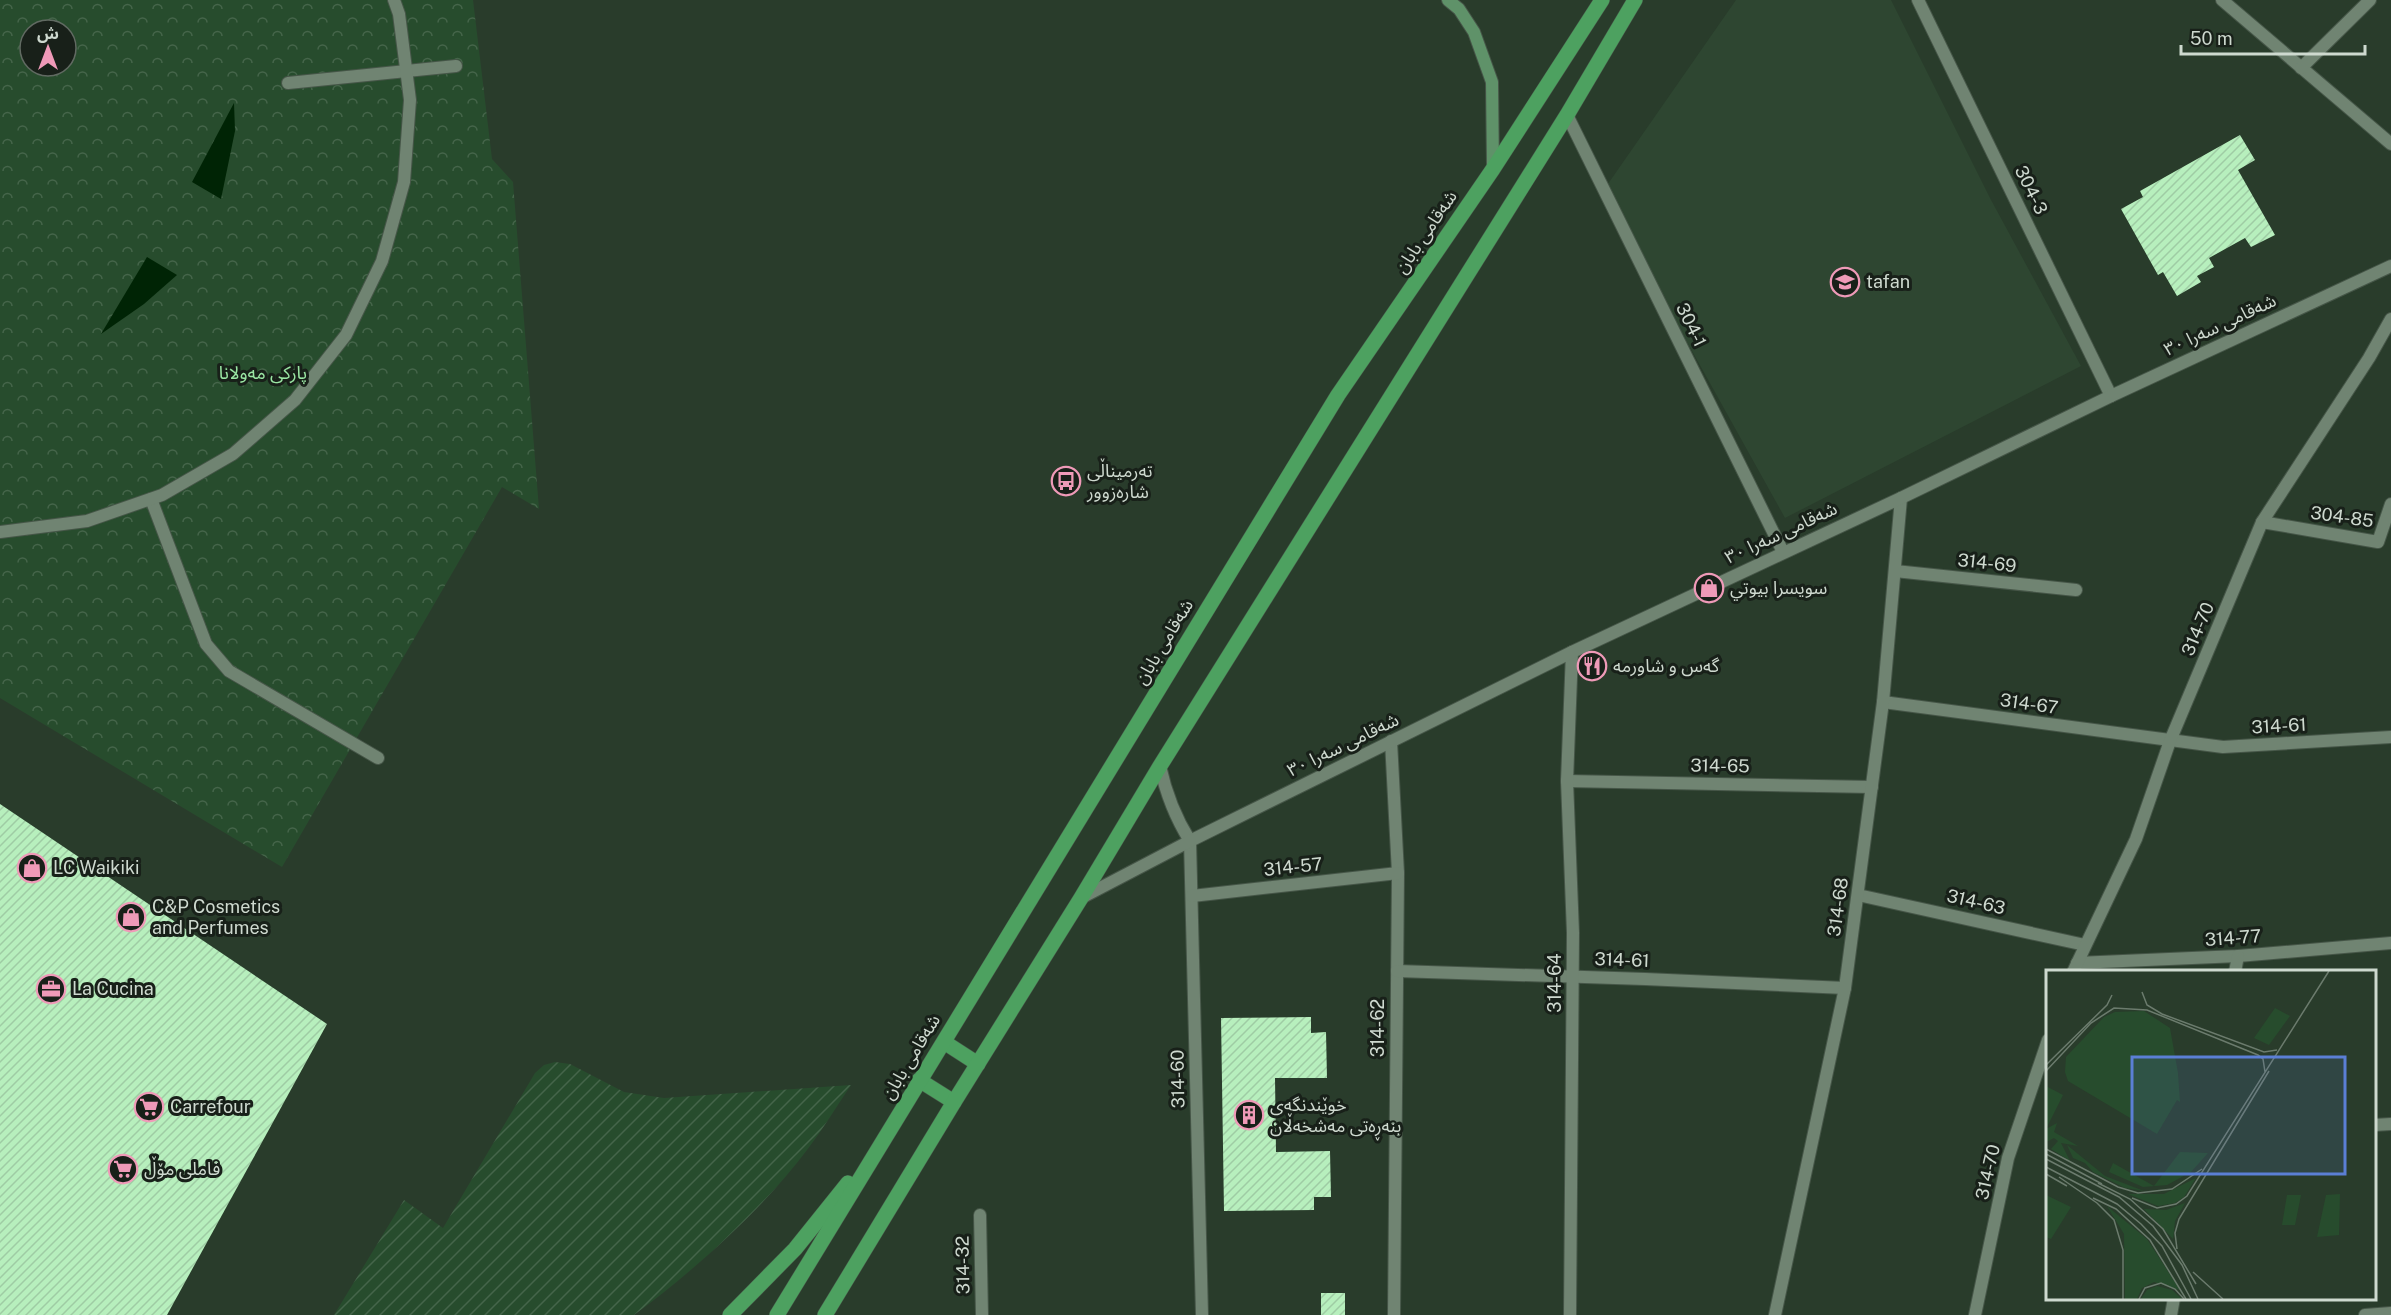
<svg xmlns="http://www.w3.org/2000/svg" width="2391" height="1315" font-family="'Public Sans','Noto Sans Arabic',sans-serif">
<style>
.built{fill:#2e4631}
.forest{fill:url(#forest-crowns);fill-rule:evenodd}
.garden{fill:url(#garden-furrows)}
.water{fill:#002405}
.building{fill:url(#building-hatch)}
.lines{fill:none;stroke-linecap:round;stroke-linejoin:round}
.pedestrian-casing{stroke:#465648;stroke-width:14}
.minor-casing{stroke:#465648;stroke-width:14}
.tertiary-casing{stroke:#465648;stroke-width:14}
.secondary-casing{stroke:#465648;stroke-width:14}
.primary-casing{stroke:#465648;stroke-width:16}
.pedestrian{stroke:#708472;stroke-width:12}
.minor{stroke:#708472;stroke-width:12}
.tertiary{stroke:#708472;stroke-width:12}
.secondary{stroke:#5f9269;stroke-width:12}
.primary{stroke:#4da160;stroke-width:15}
.labels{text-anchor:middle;stroke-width:6;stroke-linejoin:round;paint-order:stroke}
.street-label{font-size:18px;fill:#ced9cf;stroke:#182019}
.poi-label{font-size:18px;fill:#ced9cf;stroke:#182019;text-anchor:start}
.park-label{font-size:18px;fill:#9ae6a3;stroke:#182019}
.inset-road{fill:none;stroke:#6b7b6d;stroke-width:1.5}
.view{fill:#5b7fd5;fill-opacity:0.15;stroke:#5b7fd5;stroke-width:3}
.inset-edge{fill:none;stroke:#ced9cf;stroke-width:3}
</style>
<defs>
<pattern id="forest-crowns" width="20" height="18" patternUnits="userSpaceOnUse" patternTransform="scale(1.5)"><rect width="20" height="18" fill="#274c2d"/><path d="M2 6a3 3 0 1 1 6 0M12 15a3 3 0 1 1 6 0" fill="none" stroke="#45654a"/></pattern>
<pattern id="garden-furrows" width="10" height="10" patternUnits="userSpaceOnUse" patternTransform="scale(1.5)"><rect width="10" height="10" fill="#274c2d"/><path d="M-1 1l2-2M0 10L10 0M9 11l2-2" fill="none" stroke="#45654a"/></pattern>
<pattern id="building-hatch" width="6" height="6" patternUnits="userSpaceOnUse" patternTransform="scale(1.5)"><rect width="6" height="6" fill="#b7efbd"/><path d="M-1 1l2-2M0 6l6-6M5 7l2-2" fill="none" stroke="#9fcca4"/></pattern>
</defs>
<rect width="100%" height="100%" fill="#293c2b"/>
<path class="built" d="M1736,0H1891L1990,198L2081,366L1785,518L1603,191Z"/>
<path class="forest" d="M0,0H473L492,159L513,182L539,509L502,487L282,867L0,698ZM30,30H66V66H30Z"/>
<path class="garden" d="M555,1062L570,1064L624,1092L664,1098L851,1085C837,1106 823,1129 807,1150C762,1210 695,1270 634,1315H334L404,1200L443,1228L535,1073L544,1065Z"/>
<g class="water">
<path d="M234,103L235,131L221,199L192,182Z"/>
<path d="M147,257L177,275L144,304L101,334Z"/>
</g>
<g class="building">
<path d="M2240,135L2255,160L2238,170L2275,235L2251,247L2245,238L2209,258L2214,267L2197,276L2201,282L2177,296L2163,272L2158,275L2121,209L2143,197L2140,191Z"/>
<path d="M0,804L327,1024L167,1315H0Z"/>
<path d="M1311,1017V1033L1326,1032L1327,1078H1275L1276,1152L1330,1151L1331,1197H1314V1210L1224,1211L1221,1018Z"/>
<rect x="1321" y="1293" width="24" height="22"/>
</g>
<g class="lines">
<g class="pedestrian-casing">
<g id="pedestrian">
<path d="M288,83L456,66"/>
<path d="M151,499L206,644L229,671L378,758"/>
<path d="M0,532L87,521L162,495L233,454L295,400L346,335L382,261L404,182L410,100L399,14L394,0"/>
</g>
</g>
<g class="minor-casing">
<g id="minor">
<path d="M1918,0L2111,396"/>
<path d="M2222,0L2391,144"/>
<path d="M2301,68L2370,0"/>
<path d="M1567,115L1783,552"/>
<path d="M2262,522L2378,542L2391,504"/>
<path d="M1895,571L2076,590"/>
<path d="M1883,702L2223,747L2391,737"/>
<path d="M1391,741L1398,873L1394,1315"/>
<path d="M1567,781L1872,787"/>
<path d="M1190,841L1202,1315"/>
<path d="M1858,895L2085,945"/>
<path d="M1192,896L1398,873"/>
<path d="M2077,963L2238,956L2391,943"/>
<path d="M1397,971L1645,979L1845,988"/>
<path d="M2073,972L2136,839L2170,741L2262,522L2369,358L2391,319"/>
<path d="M2235,972L2238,956"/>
<path d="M2374,1125L2391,1124"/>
<path d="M980,1215L982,1315"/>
<path d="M1570,1315L1573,933L1567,781L1572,652"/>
<path d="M1775,1315L1845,988L1883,702L1901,498"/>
<path d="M1975,1315L2008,1158L2048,1040"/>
<path d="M2171,1315L2174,1298"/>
<path d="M2365,1315L2391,1313"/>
</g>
</g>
<g class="tertiary-casing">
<g id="tertiary">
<path d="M1160,766C1166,794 1175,817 1190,841"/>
<path d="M1081,898L1190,841L1572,652L1901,498L2111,396L2391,266"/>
</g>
</g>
<g class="secondary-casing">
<path id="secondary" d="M1448,0L1459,9L1474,32L1492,82L1493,169"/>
</g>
<g class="primary-casing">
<g id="primary">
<path d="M944,1042L978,1064"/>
<path d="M919,1080L954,1102"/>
<path d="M730,1315L795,1249L848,1183"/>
<path d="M777,1315L1338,395L1493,169L1602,0"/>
<path d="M825,1315L954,1102L1081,898L1160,766L1567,115L1635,0"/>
</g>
</g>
<use href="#pedestrian" class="pedestrian"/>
<use href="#minor" class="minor"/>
<use href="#tertiary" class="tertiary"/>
<use href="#secondary" class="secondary"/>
<use href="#primary" class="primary"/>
</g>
<defs>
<g id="school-ring" transform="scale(1.5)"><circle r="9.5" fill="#182019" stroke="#ef9ab8" stroke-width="1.5"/><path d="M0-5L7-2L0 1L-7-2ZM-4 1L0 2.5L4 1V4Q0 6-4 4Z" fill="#ef9ab8"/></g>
<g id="bus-ring" transform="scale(1.5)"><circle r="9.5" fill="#182019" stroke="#ef9ab8" stroke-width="1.5"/><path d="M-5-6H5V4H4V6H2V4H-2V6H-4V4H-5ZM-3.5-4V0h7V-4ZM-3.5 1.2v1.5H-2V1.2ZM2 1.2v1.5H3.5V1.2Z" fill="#ef9ab8"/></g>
<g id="shop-ring" transform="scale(1.5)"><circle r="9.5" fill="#182019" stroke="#ef9ab8" stroke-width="1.5"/><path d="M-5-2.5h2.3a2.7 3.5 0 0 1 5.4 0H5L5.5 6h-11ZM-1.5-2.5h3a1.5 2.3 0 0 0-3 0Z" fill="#ef9ab8"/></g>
<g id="restaurant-ring" transform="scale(1.5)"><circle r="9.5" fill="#182019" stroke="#ef9ab8" stroke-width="1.5"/><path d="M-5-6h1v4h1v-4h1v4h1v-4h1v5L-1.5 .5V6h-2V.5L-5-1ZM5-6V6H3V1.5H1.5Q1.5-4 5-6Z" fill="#ef9ab8"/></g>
<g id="office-ring" transform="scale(1.5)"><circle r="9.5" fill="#182019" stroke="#ef9ab8" stroke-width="1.5"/><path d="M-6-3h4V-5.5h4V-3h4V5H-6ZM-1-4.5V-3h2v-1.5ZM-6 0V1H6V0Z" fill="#ef9ab8"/></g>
<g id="supermarket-ring" transform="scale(1.5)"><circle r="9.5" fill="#182019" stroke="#ef9ab8" stroke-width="1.5"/><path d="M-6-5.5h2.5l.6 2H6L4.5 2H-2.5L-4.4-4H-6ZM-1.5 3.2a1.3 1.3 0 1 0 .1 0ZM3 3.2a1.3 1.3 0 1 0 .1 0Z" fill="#ef9ab8"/></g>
<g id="building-ring" transform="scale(1.5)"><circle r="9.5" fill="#182019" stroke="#ef9ab8" stroke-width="1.5"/><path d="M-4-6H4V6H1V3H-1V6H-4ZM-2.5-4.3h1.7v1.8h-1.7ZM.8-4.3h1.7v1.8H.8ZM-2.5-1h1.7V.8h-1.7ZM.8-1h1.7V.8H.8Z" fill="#ef9ab8"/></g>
</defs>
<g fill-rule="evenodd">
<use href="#school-ring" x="1845" y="282"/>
<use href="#bus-ring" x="1066" y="481"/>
<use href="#shop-ring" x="1709" y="588"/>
<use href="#restaurant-ring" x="1592" y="666"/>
<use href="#shop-ring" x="32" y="868"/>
<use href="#shop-ring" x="131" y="917"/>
<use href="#office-ring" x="51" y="989"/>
<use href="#supermarket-ring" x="149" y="1107"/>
<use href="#building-ring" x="1249" y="1115"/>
<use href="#supermarket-ring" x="123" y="1169"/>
</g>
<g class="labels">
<g class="street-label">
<text transform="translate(2031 190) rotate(64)" y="6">304-3</text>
<text transform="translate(1426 232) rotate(-56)" y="6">شەقامی بابان</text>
<text transform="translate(1691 325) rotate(64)" y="6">304-1</text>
<text transform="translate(2220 325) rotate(-25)" y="6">شەقامی سەرا ٣٠</text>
<text transform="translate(2342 517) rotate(8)" y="6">304-85</text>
<text transform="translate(1781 533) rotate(-25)" y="6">شەقامی سەرا ٣٠</text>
<text transform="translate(1987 563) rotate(6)" y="6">314-69</text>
<text transform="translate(2198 629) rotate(-67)" y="6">314-70</text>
<text transform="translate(1164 642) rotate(-59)" y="6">شەقامی بابان</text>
<text transform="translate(2029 704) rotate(8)" y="6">314-67</text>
<text transform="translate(2279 726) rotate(-3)" y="6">314-61</text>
<text transform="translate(1343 745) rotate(-26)" y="6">شەقامی سەرا ٣٠</text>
<text transform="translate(1720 766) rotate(1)" y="6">314-65</text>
<text transform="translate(1293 867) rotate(-6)" y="6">314-57</text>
<text transform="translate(1976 902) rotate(13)" y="6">314-63</text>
<text transform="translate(1838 907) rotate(-82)" y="6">314-68</text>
<text transform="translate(2233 938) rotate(-4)" y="6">314-77</text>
<text transform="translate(1622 960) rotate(2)" y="6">314-61</text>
<text transform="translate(1555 983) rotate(-90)" y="6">314-64</text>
<text transform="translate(1378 1028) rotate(-90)" y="6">314-62</text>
<text transform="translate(911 1057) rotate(-59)" y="6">شەقامی بابان</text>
<text transform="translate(1178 1079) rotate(-91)" y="6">314-60</text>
<text transform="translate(1988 1172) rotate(-77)" y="6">314-70</text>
<text transform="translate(963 1265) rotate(-91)" y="6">314-32</text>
</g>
<g class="poi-label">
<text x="1866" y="288">tafan</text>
<text x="1087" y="477">تەرمیناڵی<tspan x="1087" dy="21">شارەزوور</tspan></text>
<text x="1730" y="594">سويسرا بيوتي</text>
<text x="1613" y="672">گەس و شاورمە</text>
<text x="53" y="874">LC Waikiki</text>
<text x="152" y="913">C&amp;P Cosmetics<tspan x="152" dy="21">and Perfumes</tspan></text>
<text x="72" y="995">La Cucina</text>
<text x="1270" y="1111">خوێندنگەی<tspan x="1270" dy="21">بنەڕەتی مەشخەڵان</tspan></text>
<text x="170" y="1113">Carrefour</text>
<text x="144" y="1175">فاملی مۆڵ</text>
</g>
<g class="park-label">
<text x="263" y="379">پارکی مەولانا</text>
</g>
</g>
<g transform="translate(2046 970)">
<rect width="330" height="330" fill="#293c2b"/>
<path d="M229,38L244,46L223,75L208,68Z" fill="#274c2d"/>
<path d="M98,41L124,58L132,103L134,132L131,130L111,164L22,111L19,102L20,87L58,47L69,42ZM294,224L293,265L271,267L280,225ZM0,225L25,237L5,269L0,267ZM241,225H255L249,255H236ZM61,236L101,269L134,320L108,312L96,318L91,329H79L78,264ZM111,316L126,320L136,329H95L101,320Z" fill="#274c2d"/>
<path d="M0,116L17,125L0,159L11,153L8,162L32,176L15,173L24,191L5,179L12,171L8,168L0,172ZM21,175L59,206L98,221L79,218L47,202L39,193L27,188ZM134,182L162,183L145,202L121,215L97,217L63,202L67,193L108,216ZM150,208L138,227L129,233L112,236L82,224H118ZM139,233L129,251L127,269L98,239L120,240Z" fill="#274c2d"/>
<path class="inset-road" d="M96,22L101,35L116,44L218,82L231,80M0,95L61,35L66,25M0,101L45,53L68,38L101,40L212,85L217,89L219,102M0,179L72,217L92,223L126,219L156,199M0,184L56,214M0,189L73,227L107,256L136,295L152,329M0,197L71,234L95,254L116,276L145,329M0,204L21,216M13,207L51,233L68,250L77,280V329M52,213L84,229L117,259L150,314M47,228L70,239L104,270L140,329M86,228L111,238L130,234L141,226L283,1M131,279L129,263L133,249L223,101M147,302L177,329M93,329L99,318L115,313L129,319L138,329"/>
<path class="view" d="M86,87H299V204H86Z"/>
<rect width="330" height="330" class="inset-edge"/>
</g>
<g transform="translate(48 48)"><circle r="28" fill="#182019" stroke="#616a62" stroke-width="1.5"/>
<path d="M0-4.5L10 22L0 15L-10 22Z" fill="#ef9ab8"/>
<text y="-9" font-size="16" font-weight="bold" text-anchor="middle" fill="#ced9cf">ش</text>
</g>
<path d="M2181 45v9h184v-9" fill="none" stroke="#ced9cf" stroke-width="3"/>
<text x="2190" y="45" font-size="18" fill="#ced9cf" stroke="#182019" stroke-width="4.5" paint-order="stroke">50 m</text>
</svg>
